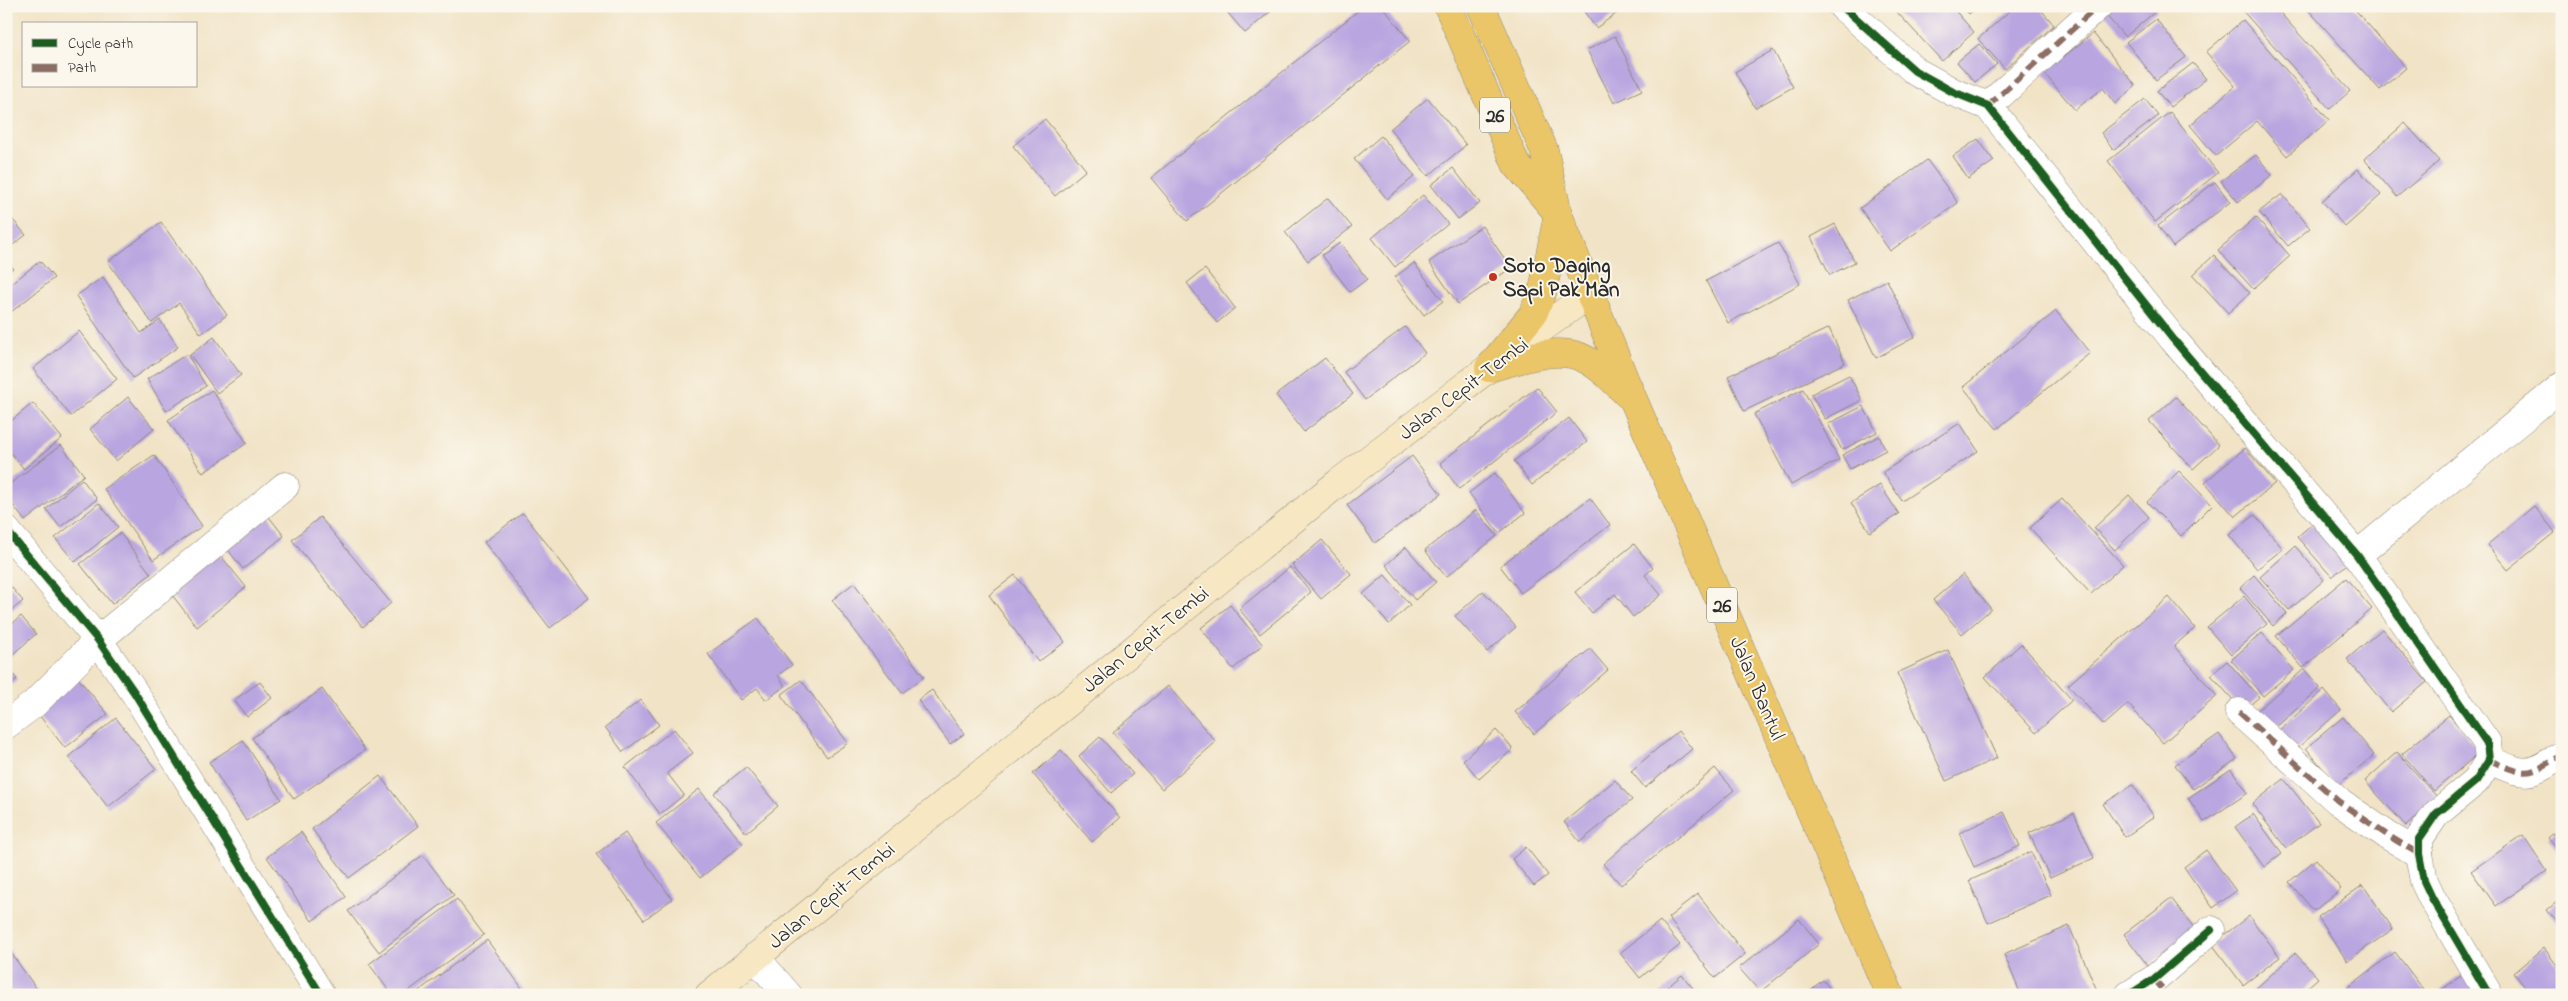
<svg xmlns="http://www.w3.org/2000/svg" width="2568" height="1001" font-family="'Indie Flower',sans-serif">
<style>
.building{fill:#b9a5e0}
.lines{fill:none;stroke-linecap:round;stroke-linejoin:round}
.minor-casing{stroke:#8e8778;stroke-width:29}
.secondary-casing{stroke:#8e8778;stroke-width:29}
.primary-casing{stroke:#8e8778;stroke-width:29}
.minor{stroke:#fff;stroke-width:28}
.secondary{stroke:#f7e8c3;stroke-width:28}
.primary{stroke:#eac669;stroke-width:28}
.quiet{stroke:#8d6e63;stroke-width:6;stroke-dasharray:12 6;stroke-linecap:butt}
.cycleway-casing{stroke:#fbf7ec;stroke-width:11}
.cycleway{stroke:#1b5e20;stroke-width:8}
.poi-dot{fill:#c8321e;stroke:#fbf7ec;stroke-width:2}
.labels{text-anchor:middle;stroke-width:4;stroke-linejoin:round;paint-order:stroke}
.shield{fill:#fbf7ec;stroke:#696865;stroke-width:1}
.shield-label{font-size:20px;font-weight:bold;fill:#2b2b2b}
.poi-label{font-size:21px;font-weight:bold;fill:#2b2b2b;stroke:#fbf7ec;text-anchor:start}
.street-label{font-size:21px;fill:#2b2b2b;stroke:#fbf7ec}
</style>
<rect width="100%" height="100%" fill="#fbf7ec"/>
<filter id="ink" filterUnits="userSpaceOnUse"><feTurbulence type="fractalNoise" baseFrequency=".02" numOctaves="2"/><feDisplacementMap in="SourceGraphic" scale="10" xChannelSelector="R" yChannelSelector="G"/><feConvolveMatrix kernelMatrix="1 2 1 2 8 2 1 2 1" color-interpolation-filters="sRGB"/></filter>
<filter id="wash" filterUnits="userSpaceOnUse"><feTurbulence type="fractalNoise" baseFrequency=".0096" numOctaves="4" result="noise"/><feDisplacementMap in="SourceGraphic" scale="20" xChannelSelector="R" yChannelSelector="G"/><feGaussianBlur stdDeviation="1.12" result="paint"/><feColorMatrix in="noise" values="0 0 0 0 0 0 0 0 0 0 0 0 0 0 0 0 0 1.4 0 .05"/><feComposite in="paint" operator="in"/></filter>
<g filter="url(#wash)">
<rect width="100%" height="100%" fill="#f1e3c6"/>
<g id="blocks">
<g class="building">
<path d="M1222,6H1277L1245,33Z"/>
<path d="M1364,6H1382L1410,41L1187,221L1151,178Z"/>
<path d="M1580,6H1627L1596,28Z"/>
<path d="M1898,6H1951L1974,32L1942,61L1895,10Z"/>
<path d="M1962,6H1978L1969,14Z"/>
<path d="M2015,6H2038L2054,25L2005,69L1978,39Z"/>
<path d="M2109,6H2153L2157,10L2125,37L2103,12Z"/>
<path d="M2242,6H2274L2350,91L2330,109L2240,8Z"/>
<path d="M2305,6H2352L2406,68L2380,90Z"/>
<path d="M2156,19L2186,57L2156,80L2126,42Z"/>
<path d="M2243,20L2329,120L2287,156L2257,121L2216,156L2190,125L2235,86L2206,52Z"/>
<path d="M2093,33L2136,86L2115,104L2103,88L2075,110L2044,73Z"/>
<path d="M1615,36L1642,90L1614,103L1587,50Z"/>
<path d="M1979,44L1997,64L1975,82L1957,62Z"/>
<path d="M1773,50L1793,87L1755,108L1735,72Z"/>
<path d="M2193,63L2206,79L2170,107L2157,91Z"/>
<path d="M6,78L11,85L6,89Z"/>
<path d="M1428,98L1466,145L1428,176L1390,129Z"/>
<path d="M2145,99L2158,116L2114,150L2101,133Z"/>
<path d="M2170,112L2218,173L2155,222L2108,161Z"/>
<path d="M1045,119L1086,170L1055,196L1013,146Z"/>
<path d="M2405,123L2439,161L2397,197L2364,159Z"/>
<path d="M1381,136L1415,176L1387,199L1354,159Z"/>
<path d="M1978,139L1994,161L1968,179L1953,156Z"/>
<path d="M2256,155L2272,175L2238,202L2221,181Z"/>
<path d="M1927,160L1958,203L1890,251L1860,208Z"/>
<path d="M1453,168L1480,203L1458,219L1431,185Z"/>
<path d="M2358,169L2381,195L2345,227L2322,201Z"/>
<path d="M2215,182L2230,202L2173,247L2158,226Z"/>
<path d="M2282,194L2310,228L2288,246L2259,212Z"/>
<path d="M1423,195L1448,224L1395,267L1372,238Z"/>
<path d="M1328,198L1352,227L1308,261L1285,232Z"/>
<path d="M6,212L26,235L6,250Z"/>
<path d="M2256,217L2290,256L2253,289L2218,250Z"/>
<path d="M161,222L227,315L201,334L179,303L152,323L108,262Z"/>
<path d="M1835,224L1855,262L1830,275L1811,237Z"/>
<path d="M1482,226L1511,268L1458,304L1429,262Z"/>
<path d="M1340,243L1367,279L1350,292L1322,255Z"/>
<path d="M1778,243L1800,284L1728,323L1706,281Z"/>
<path d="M2214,255L2250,293L2228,313L2193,275Z"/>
<path d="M6,260L13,268L6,274Z"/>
<path d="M40,261L54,278L6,316V288Z"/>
<path d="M1414,263L1443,301L1424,315L1395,277Z"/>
<path d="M1205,269L1235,308L1217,323L1187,283Z"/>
<path d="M103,277L141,333L160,320L178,347L133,378L76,296Z"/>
<path d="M1887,280L1915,337L1876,358L1848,300Z"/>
<path d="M2056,311L2090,353L1997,429L1963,387Z"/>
<path d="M1405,327L1425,353L1365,400L1344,372Z"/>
<path d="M1829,328L1845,363L1744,411L1728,376Z"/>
<path d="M79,331L117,379L71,416L33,369Z"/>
<path d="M214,337L241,375L217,393L190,355Z"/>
<path d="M187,354L206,386L166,411L147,379Z"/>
<path d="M1325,358L1353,394L1304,432L1276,395Z"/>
<path d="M1849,375L1862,400L1825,419L1811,394Z"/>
<path d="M1537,387L1557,412L1459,489L1440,463Z"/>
<path d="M1803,389L1839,460L1791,485L1754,414Z"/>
<path d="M212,390L247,443L203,473L168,420Z"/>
<path d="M128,397L154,429L116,461L90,429Z"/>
<path d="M2176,397L2219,445L2193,469L2149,421Z"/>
<path d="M33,403L62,438L24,469L6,447V425Z"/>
<path d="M1863,406L1877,432L1842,450L1828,424Z"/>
<path d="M1569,418L1587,442L1532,485L1514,461Z"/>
<path d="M1960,423L1978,451L1902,501L1883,472Z"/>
<path d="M1879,436L1886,450L1850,469L1842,455Z"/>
<path d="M61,445L84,475L25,521L6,496V487Z"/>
<path d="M2245,448L2275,483L2235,517L2205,482Z"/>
<path d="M154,455L202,526L153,560L104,489Z"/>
<path d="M1412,456L1441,494L1375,543L1347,505Z"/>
<path d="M2179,471L2212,505L2181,536L2147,502Z"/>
<path d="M1495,473L1525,513L1499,533L1469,493Z"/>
<path d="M82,479L97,499L60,527L46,509Z"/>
<path d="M1880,485L1899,514L1870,532L1851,503Z"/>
<path d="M2129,495L2149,517L2115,550L2094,528Z"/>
<path d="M1590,498L1610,525L1521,593L1500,566Z"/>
<path d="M2062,499L2123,565L2091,594L2030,528Z"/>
<path d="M99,503L118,527L75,562L55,538Z"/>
<path d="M2534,506L2555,532L2508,570L2487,545Z"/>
<path d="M1476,510L1497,536L1446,577L1425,550Z"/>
<path d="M266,513L284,536L243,569L224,545Z"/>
<path d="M523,513L589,598L550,628L484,542Z"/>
<path d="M2255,515L2283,549L2257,569L2229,535Z"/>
<path d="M320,517L391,603L363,627L292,540Z"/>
<path d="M2312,524L2347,564L2332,577L2297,537Z"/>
<path d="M120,533L151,574L112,604L80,564Z"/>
<path d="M1322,540L1351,574L1321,599L1292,565Z"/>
<path d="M1634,544L1653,568L1645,575L1661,595L1633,617L1615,594L1592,613L1575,592Z"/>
<path d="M2295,546L2324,580L2289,610L2260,577Z"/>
<path d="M1406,547L1436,582L1415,600L1386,565Z"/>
<path d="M217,551L246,587L197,627L169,591Z"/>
<path d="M1290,567L1311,592L1260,634L1239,609Z"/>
<path d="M1963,574L1991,609L1962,634L1933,600Z"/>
<path d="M1015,575L1065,642L1038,662L989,595Z"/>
<path d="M1385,575L1410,605L1389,624L1363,594Z"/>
<path d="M2254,575L2287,613L2273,626L2240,588Z"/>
<path d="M2346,578L2372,609L2303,668L2276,636Z"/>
<path d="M6,581L23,601L6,615Z"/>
<path d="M854,583L924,677L902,693L832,600Z"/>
<path d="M1483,591L1516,627L1487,652L1455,616Z"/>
<path d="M2244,596L2267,624L2231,655L2207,627Z"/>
<path d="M2169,597L2195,628L2174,646L2217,696L2163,743L2128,704L2104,725L2068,685Z"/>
<path d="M1230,605L1263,645L1233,669L1201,628Z"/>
<path d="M21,616L36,634L6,660V629Z"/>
<path d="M758,618L792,665L778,675L785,686L766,700L757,688L741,700L708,654Z"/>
<path d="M2382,629L2427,682L2391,712L2347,659Z"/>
<path d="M2262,633L2294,670L2263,696L2231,660Z"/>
<path d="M2021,644L2072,700L2036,733L1985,677Z"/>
<path d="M1590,649L1608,670L1534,734L1515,712Z"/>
<path d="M1948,650L1997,758L1946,781L1897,673Z"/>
<path d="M2227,661L2259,697L2243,711L2211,675Z"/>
<path d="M6,666L17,679L6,688Z"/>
<path d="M2304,669L2320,688L2274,729L2258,710Z"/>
<path d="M77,677L108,714L65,748L35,710Z"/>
<path d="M801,680L848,743L827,757L781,695Z"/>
<path d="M260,682L272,698L247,717L234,700Z"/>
<path d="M1168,686L1216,742L1162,789L1113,733Z"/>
<path d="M322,689L365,750L294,799L252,738Z"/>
<path d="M932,690L964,734L950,744L918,700Z"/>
<path d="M2324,690L2341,710L2293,752L2276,733Z"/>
<path d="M641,700L659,725L623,752L605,727Z"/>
<path d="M2449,715L2480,752L2434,791L2402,754Z"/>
<path d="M2343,717L2374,755L2337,786L2306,748Z"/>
<path d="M116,718L156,769L108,807L68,757Z"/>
<path d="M674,729L693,753L667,773L684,795L660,814L625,767Z"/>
<path d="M1496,730L1513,749L1479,779L1463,760Z"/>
<path d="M1678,731L1692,749L1645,788L1631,771Z"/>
<path d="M2219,734L2237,759L2193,789L2175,765Z"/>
<path d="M1100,737L1133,774L1111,793L1079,756Z"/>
<path d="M243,740L281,799L246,821L209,762Z"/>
<path d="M1061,750L1120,818L1092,842L1033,774Z"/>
<path d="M2397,752L2438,798L2406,826L2365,781Z"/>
<path d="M746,767L778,806L746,833L714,793Z"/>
<path d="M1715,768L1734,790L1621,885L1603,864Z"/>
<path d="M2231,769L2248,793L2204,822L2188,798Z"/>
<path d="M380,776L418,826L349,878L312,829Z"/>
<path d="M2284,779L2319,823L2286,848L2252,804Z"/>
<path d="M1615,780L1632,800L1580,842L1564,822Z"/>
<path d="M2133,785L2154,817L2125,837L2103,804Z"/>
<path d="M699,789L743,844L700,878L656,823Z"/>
<path d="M2004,812L2020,846L1974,867L1959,833Z"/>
<path d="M2074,813L2094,858L2050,878L2029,833Z"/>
<path d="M2253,814L2282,853L2264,867L2235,827Z"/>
<path d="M2562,826V855L2548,838Z"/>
<path d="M301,832L346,897L312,921L267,857Z"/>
<path d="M625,833L672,899L644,920L596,854Z"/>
<path d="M2523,835L2547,871L2496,906L2471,871Z"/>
<path d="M1526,847L1548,875L1534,886L1512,859Z"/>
<path d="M2206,850L2236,891L2213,908L2184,867Z"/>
<path d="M2031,852L2051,895L1988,923L1969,881Z"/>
<path d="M423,855L454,895L379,952L348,911Z"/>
<path d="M2316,859L2341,889L2314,911L2289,882Z"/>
<path d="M2363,885L2393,929L2347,961L2318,917Z"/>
<path d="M1698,894L1745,954L1715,978L1668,918Z"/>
<path d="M2171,898L2195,929L2148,966L2124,934Z"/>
<path d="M2562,898V928L2547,910Z"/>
<path d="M457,899L484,935L403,995H392L369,964Z"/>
<path d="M2249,916L2280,957L2243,985L2212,944Z"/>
<path d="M1799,919L1819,944L1760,992L1739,968Z"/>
<path d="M1660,921L1680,945L1640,978L1620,953Z"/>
<path d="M2069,926L2099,995H2021L2004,954Z"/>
<path d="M487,940L527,995H413Z"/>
<path d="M6,946L41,995H6Z"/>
<path d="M2544,948L2562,972V995H2531L2514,973Z"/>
<path d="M2395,952L2427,994L2352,995L2347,988Z"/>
<path d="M2295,953L2318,978L2299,995H2255L2252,992Z"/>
<path d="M2465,973L2476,995H2434Z"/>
<path d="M1682,975L1696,992L1693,995H1658Z"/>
<path d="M1823,980L1835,995H1804Z"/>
</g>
</g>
</g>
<g filter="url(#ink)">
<use href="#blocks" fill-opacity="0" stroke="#8e8778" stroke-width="1"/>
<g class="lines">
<g class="minor-casing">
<g id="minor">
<path d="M1842,6L1915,71L1953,92L1988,106L2173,339L2357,555L2487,743L2489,760L2476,781L2436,814L2419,839V854L2424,881L2432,898L2489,995"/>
<path d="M1988,106L2098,6"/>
<path d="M6,530L98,640L134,692L321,995"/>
<path d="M2357,555L2562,386"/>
<path d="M2239,712L2338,801L2387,835L2419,854"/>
<path d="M6,725L34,704L98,640L285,486"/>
<path d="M2489,760C2526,776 2527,777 2562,755"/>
<path d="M755,957L788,995"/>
<path d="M2129,995L2154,979L2211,930"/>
</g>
</g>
<g class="secondary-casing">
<path id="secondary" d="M709,995L1338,483L1524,341L1590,294"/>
</g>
<g class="primary-casing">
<g id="primary">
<path d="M1448,6L1516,164L1556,211"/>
<path d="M1481,6L1544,150L1558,214L1624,378L1890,995"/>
<path d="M1489,368L1533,314L1543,290L1558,214"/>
<path d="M1489,368C1517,361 1557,344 1585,359C1601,367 1614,381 1627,394"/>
</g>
</g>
<use href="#minor" class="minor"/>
<use href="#secondary" class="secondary"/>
<use href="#primary" class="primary"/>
<g class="quiet">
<path d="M1988,106L2098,6"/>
<path d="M2239,712L2338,801L2387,835L2419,854"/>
<path d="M2489,760C2526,776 2527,777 2562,755"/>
<path d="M2154,979L2168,995"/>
</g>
<g class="cycleway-casing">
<g id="cycleway">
<path d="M1842,6L1915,71L1953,92L1988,106L2173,339L2357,555L2487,743L2489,760L2476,781L2436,814L2419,839V854L2424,881L2432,898L2489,995"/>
<path d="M6,530L98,640L134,692L321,995"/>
<path d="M2129,995L2154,979L2211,930"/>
</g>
</g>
<use href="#cycleway" class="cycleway"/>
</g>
</g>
<circle class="poi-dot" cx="1493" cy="277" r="5"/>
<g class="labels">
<g class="shield">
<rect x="1480" y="97.5" width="30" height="35" rx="4"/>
<rect x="1707" y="587.5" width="30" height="35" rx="4"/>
</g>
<g class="shield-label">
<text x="1495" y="122">26</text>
<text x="1722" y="612">26</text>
</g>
<g class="poi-label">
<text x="1503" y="272">Soto Daging<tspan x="1503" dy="24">Sapi Pak Man</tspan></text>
</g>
<g class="street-label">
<text transform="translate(1463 388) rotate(-37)" y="7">Jalan Cepit-Tembi</text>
<text transform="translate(1145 639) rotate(-39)" y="7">Jalan Cepit-Tembi</text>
<text transform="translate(1758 688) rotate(67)" y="7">Jalan Bantul</text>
<text transform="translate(831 895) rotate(-39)" y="7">Jalan Cepit-Tembi</text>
</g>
</g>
<rect width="2568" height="1001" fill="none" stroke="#fbf7ec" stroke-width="25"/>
<rect x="22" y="22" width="175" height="65" fill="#fbf7ec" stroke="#a8a59f"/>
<rect x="32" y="39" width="25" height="8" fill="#1b5e20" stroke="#a8a59f"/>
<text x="68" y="48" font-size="15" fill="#2b2b2b">Cycle path</text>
<rect x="32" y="64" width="25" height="8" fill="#8d6e63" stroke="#a8a59f"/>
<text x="68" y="72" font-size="15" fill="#2b2b2b">Path</text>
</svg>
